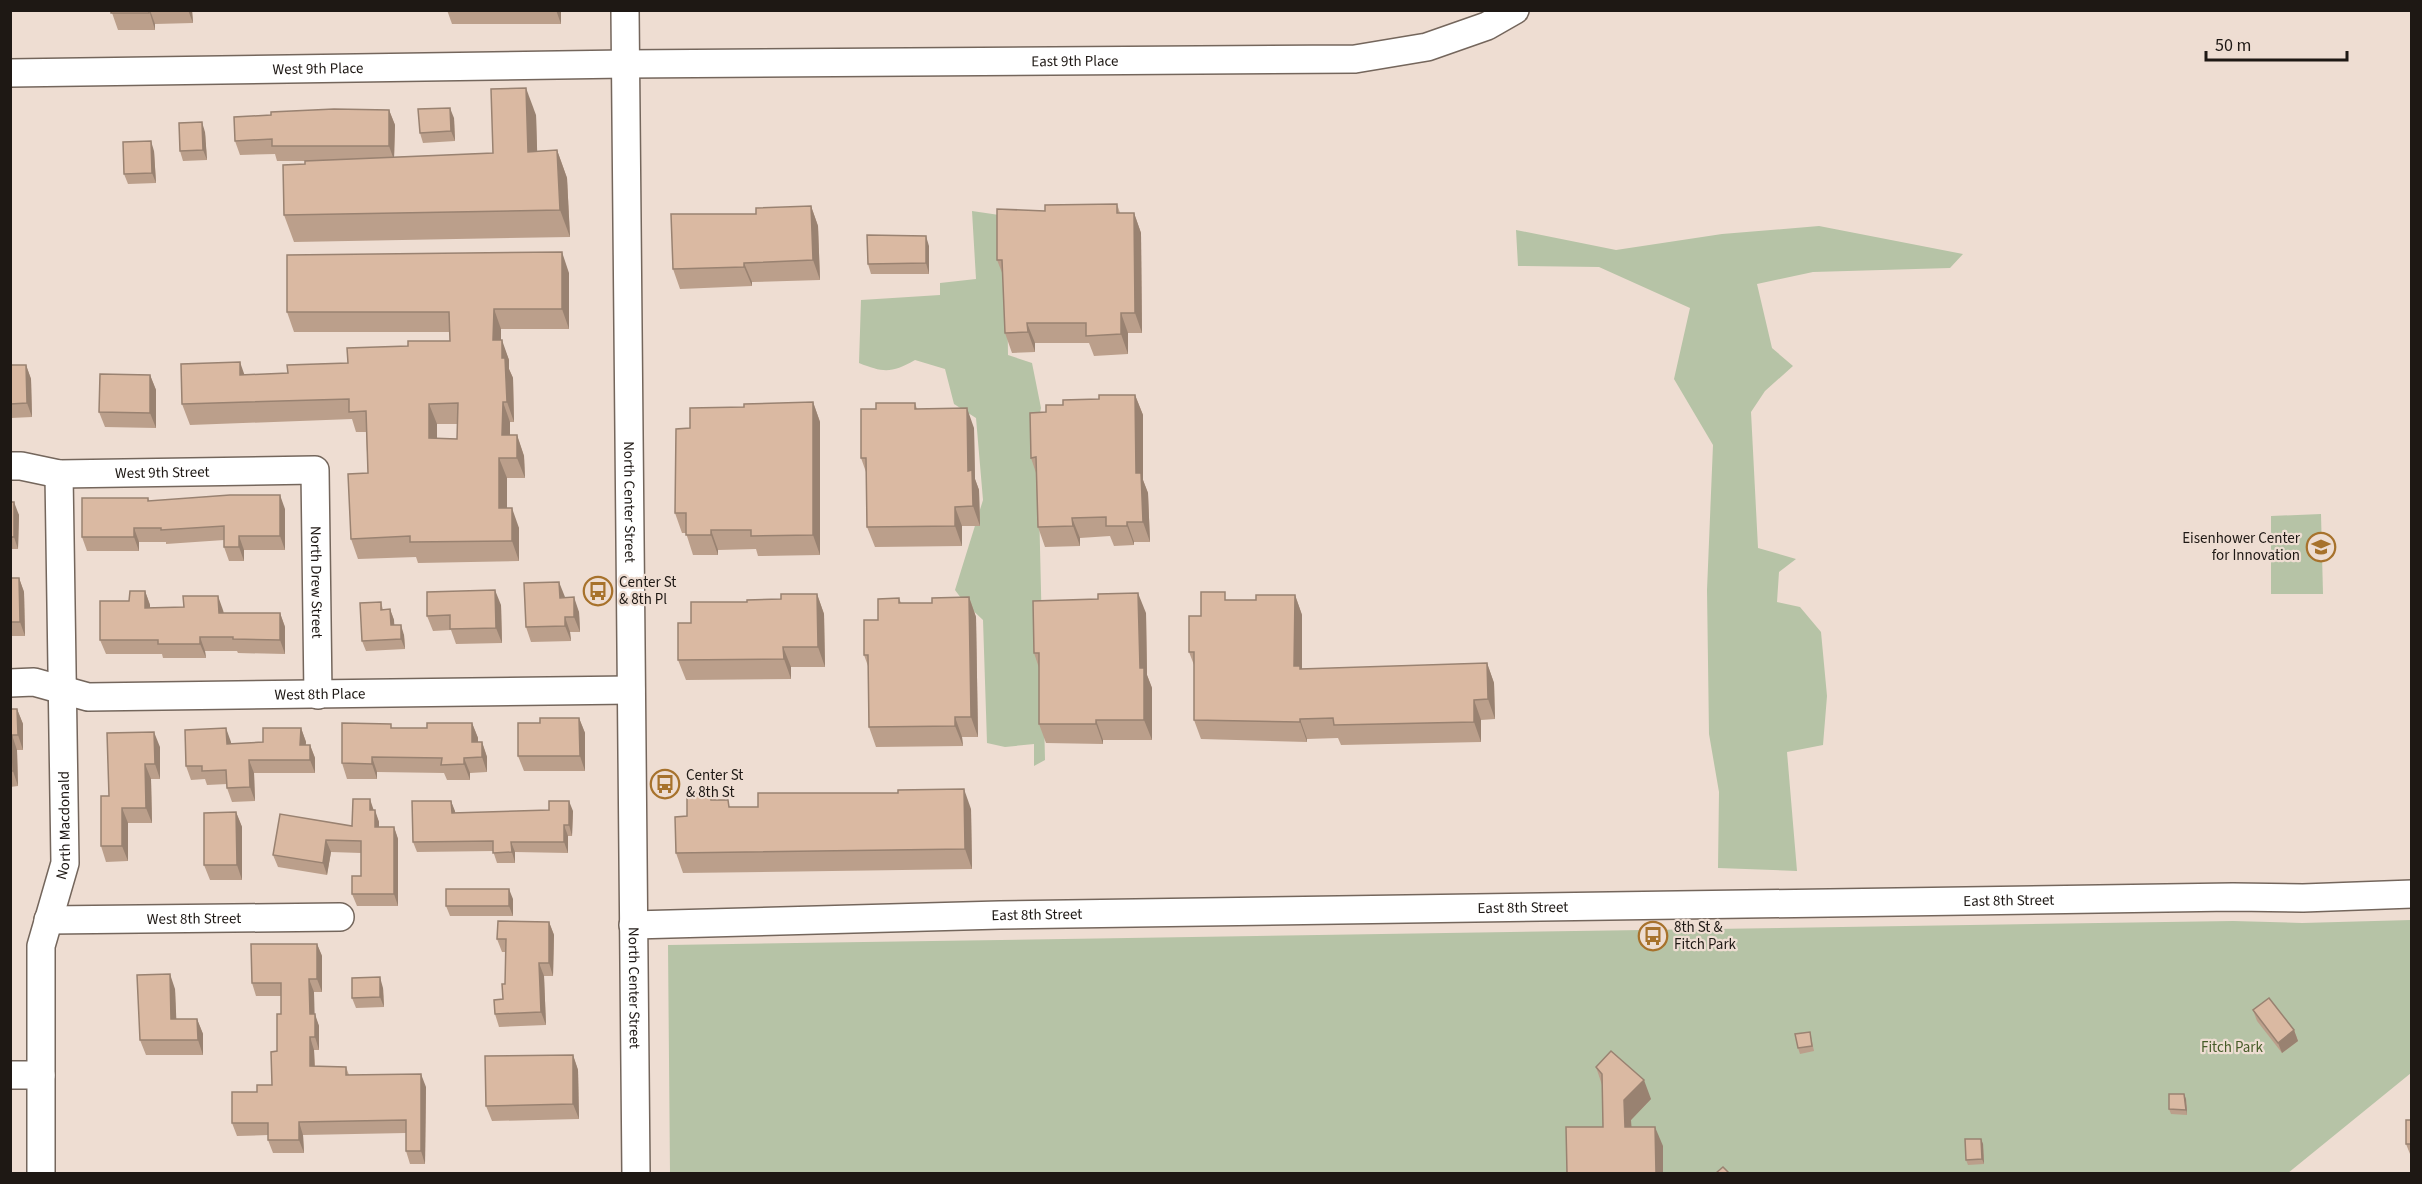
<svg xmlns="http://www.w3.org/2000/svg" width="2422" height="1184" font-family="'Source Sans 3',sans-serif">
<style>
.green{fill:#b6c3a6}
.lines{fill:none;stroke-linecap:round;stroke-linejoin:round}
.minor-casing{stroke:#74665c;stroke-width:30}
.minor{stroke:#fff;stroke-width:27}
.wall{fill:#bb9f8b;fill-rule:evenodd}
.shaded-wall{fill:#998271}
.building{fill:#dab9a2;stroke:#998271;stroke-width:1.5;fill-rule:evenodd}
.labels{text-anchor:middle;stroke-width:4.5;stroke-linejoin:round;paint-order:stroke}
.street-label{font-size:15px;fill:#1e1814;stroke:#eeddd2}
.poi-label{font-size:15px;fill:#1e1814;stroke:#eeddd2;text-anchor:start}
.park-label{font-size:15px;fill:#465b28;stroke:#eeddd2}
</style>
<rect width="100%" height="100%" fill="#eeddd2"/>
<g class="green">
<path d="M972,211L1006,216L1008,355L1032,363L1041,408L1034,443L1038,463L1045,760L1034,766V744L1005,747L987,743L983,620L964,602L955,590L983,500L976,418L954,404L945,369L915,360C892,373 884,373 859,363L861,300L940,295V283L976,279Z"/>
<path d="M1819,226L1963,254L1950,268L1813,272L1757,284L1772,348L1793,366L1765,391L1751,412L1758,548L1796,559L1779,572L1777,602L1800,607L1821,632L1827,696L1823,745L1787,752L1797,871L1718,868L1719,792L1709,734L1707,590L1713,445L1674,379L1690,308L1599,267L1518,266L1516,230L1616,250L1722,234Z"/>
<path d="M2321,514L2323,594H2271V516Z"/>
<path d="M2411,920V1073L2288,1173H670L668,945L2233,921L2302,923Z"/>
</g>
<g class="lines">
<g class="minor-casing">
<g id="minor">
<path id="s1" d="M625,10L636,1174"/>
<path id="s2" d="M10,73L625,64L1355,59L1427,47L1487,26L1515,10"/>
<path id="s3" d="M10,466H21L59,474L315,470L318,695"/>
<path id="s4" d="M10,683L34,682L88,697L631,690"/>
<path id="s5" d="M48,920L340,917"/>
<path id="s6" d="M633,925L1000,915L2233,897L2303,898L2412,894"/>
<path d="M10,1075H41"/>
<path id="s7" d="M41,1174V946L65,863L59,474"/>
</g>
</g>
<use href="#minor" class="minor"/>
</g>
<g class="wall">
<path d="M111,10H192L193,23L155,24V30H118Z"/>
<path d="M447,10H561V24H452Z"/>
<path d="M389,110L395,125L394,157L493,153L536,115L537,151L557,150L567,178L570,237L294,242L284,215L305,164L308,161H277L275,154L240,155L235,141Z"/>
<path d="M454,118L455,141L423,143L420,133Z"/>
<path d="M205,132L207,160L183,161L180,151Z"/>
<path d="M154,151L156,183L128,184L124,174Z"/>
<path d="M1117,204L1120,213H1134L1141,233L1142,333H1128V354L1094,356L1089,343H1035V352L1012,353L1005,333L1003,275L997,260L1045,211Z"/>
<path d="M811,206L818,226L820,280L752,282V286L680,289L673,269L756,214Z"/>
<path d="M929,246V274H871L868,264Z"/>
<path d="M569,273V329H501V340L509,360V369L513,378L514,422H510V435H517L524,456L525,478H507V508L519,528V561L418,563L416,557L358,559L351,539L368,473L366,432H356L352,419L190,425L182,404L244,375L288,373L348,363L408,346L450,341V332H294L287,312ZM437,424H457V439L437,438Z"/>
<path d="M10,365H26L31,379L32,417L11,418V424H10Z"/>
<path d="M150,375L156,390V428L105,427L99,412Z"/>
<path d="M1135,395L1143,415V480L1148,493L1150,542H1134V545L1114,546L1110,536L1080,538V546L1045,547L1038,527L1036,473L1031,458L1046,412L1063,405Z"/>
<path d="M813,402L820,422V555L758,556L756,549L718,550V555H693L686,533H682L675,513L690,428L744,407Z"/>
<path d="M915,403L917,409L974,428L975,479L979,490L980,526H962V546L875,547L867,527L866,472L861,458L876,409Z"/>
<path d="M148,498L149,501L285,509V550H244V561H229L224,547V540L166,544V542H139V551H87L82,537Z"/>
<path d="M10,502L19,515L18,549H10Z"/>
<path d="M10,578H19L24,592L25,636H10Z"/>
<path d="M145,591L150,605V608L223,610L224,613H280L285,627V654L238,653L237,651H205L206,658H163L162,654H106L100,640L129,601Z"/>
<path d="M817,594L824,614L825,667H791V679L686,680L678,660L691,623L747,602L781,599Z"/>
<path d="M1295,595L1302,615V669L1487,663L1494,683L1495,719L1481,720V742L1341,745L1338,738L1307,739V742L1201,739L1194,720V665L1189,652L1227,600H1256Z"/>
<path d="M565,597L579,612L580,632H570L571,641L531,642L526,627Z"/>
<path d="M969,597L976,617L978,737H962L963,746L876,747L869,727L868,666L864,655L878,620L899,598L901,603H932Z"/>
<path d="M381,602L383,610L390,609L394,620V625L404,635L405,649L366,651L362,641Z"/>
<path d="M501,605L502,643L456,644L451,630L433,631L427,616Z"/>
<path d="M1146,613L1147,675L1152,688V740H1103V744L1046,743L1039,724V668L1034,653Z"/>
<path d="M10,709H17L23,724V750H17L18,786L10,787Z"/>
<path d="M579,718L585,733V771H524L518,756L540,723Z"/>
<path d="M472,723L478,738V742H482L487,757V772L470,773V780H447L444,773L377,772V779H347L342,763L393,728H427Z"/>
<path d="M301,728L306,742L305,745H310L315,758V773H254L255,801L232,802L227,788V784L207,785L205,779L191,780L186,766L231,742V744L263,742Z"/>
<path d="M160,747V779H151L152,823H128V861L106,862L101,846L109,796Z"/>
<path d="M711,793L714,800L731,807L971,809L972,869L683,873L676,853L687,816Z"/>
<path d="M451,801L455,813L573,811L572,836H568V853L515,852V863H497L493,851L417,852L413,842Z"/>
<path d="M374,810L379,822V827H394L398,839V906H357L352,894L361,876V853L331,852L327,875L278,867L273,855L352,826Z"/>
<path d="M236,812L242,827V880H210L204,865Z"/>
<path d="M513,899V916H450L446,906Z"/>
<path d="M549,922L554,935L553,976H544L546,1025L499,1027L495,1014L503,999L505,984L506,952H502L497,939Z"/>
<path d="M317,944L322,956V992H314V1014L319,1026V1050H314L315,1066L346,1067L349,1075L426,1087L425,1164H410L406,1151V1133L303,1135L304,1153H273L268,1140V1135L237,1136L232,1123L257,1092L272,1085L277,1051L281,1014V996H256L252,983Z"/>
<path d="M383,988L384,1007L356,1008L352,998Z"/>
<path d="M175,989L176,1019H197L203,1034V1055H146L140,1040Z"/>
<path d="M2253,1010L2294,1030L2298,1041L2282,1053L2257,1021Z"/>
<path d="M1810,1032L1814,1051L1800,1054L1798,1048Z"/>
<path d="M573,1055L578,1070L579,1119L492,1121L486,1106Z"/>
<path d="M1596,1067L1651,1099L1631,1120V1127L1663,1146V1173H1567L1603,1127L1602,1085Z"/>
<path d="M2186,1099L2187,1115L2171,1114L2169,1109Z"/>
<path d="M2412,1120V1154H2410L2406,1144Z"/>
<path d="M1981,1139L1983,1144L1984,1164L1968,1165L1966,1160Z"/>
</g>
<g class="shaded-wall">
<path d="M149,10H150L155,24V30Z"/>
<path d="M188,10H192L193,23Z"/>
<path d="M556,10H561V24Z"/>
<path d="M526,88L536,115L538,179L528,152Z"/>
<path d="M450,108L454,118L455,141L451,131Z"/>
<path d="M389,110L395,125L394,160L389,146Z"/>
<path d="M202,122L205,132L207,160L203,150Z"/>
<path d="M151,141L154,151L156,183L152,173Z"/>
<path d="M557,150L567,178L570,237L560,210Z"/>
<path d="M811,206L818,226L820,280L813,260Z"/>
<path d="M1134,213L1141,233L1142,333L1135,313Z"/>
<path d="M926,236L929,246V274L926,263Z"/>
<path d="M562,252L569,273V329L562,309Z"/>
<path d="M744,263L752,282V286L744,267Z"/>
<path d="M494,309L501,329V360L493,340Z"/>
<path d="M1121,313L1128,333V354L1121,334Z"/>
<path d="M1027,323L1035,343V352L1028,332Z"/>
<path d="M502,340L509,360V369L513,378L514,422L507,402L502,358Z"/>
<path d="M240,362L247,382L240,375Z"/>
<path d="M26,365L31,379L32,417L27,403Z"/>
<path d="M150,375L156,390V428L150,413Z"/>
<path d="M1135,395L1143,415V480L1148,493L1150,542L1143,522L1136,473Z"/>
<path d="M503,402L510,422V456L502,435Z"/>
<path d="M813,402L820,422V555L813,535Z"/>
<path d="M429,404L437,424V458L429,438Z"/>
<path d="M967,408L974,428L975,479L979,490L980,526L973,506L968,471Z"/>
<path d="M517,435L524,456L525,478L517,458Z"/>
<path d="M499,458L507,478V528L499,508Z"/>
<path d="M280,495L285,509V550L280,536Z"/>
<path d="M14,502L19,515L18,549L14,537Z"/>
<path d="M955,507L962,526V546L955,526Z"/>
<path d="M512,508L519,528V561L512,541Z"/>
<path d="M1072,518L1080,538V546L1073,526Z"/>
<path d="M1127,522L1134,542V545L1127,526Z"/>
<path d="M134,528L139,542V551L134,537Z"/>
<path d="M711,530L718,550V555L711,535Z"/>
<path d="M239,536L244,550V561L239,547Z"/>
<path d="M19,578L24,592L25,636L20,622Z"/>
<path d="M559,582L565,597L560,598Z"/>
<path d="M495,590L501,605L502,643L496,628Z"/>
<path d="M145,591L150,605V622L145,608Z"/>
<path d="M1138,593L1146,613L1147,675L1152,688V740L1144,720L1140,668Z"/>
<path d="M817,594L824,614L825,667L818,647Z"/>
<path d="M1295,595L1302,615V671L1294,666Z"/>
<path d="M218,596L223,610L224,627L219,613Z"/>
<path d="M574,597L579,612L580,632L574,617Z"/>
<path d="M969,597L976,617L978,737L971,717Z"/>
<path d="M390,609L394,620L395,635L391,625Z"/>
<path d="M280,613L285,627V654L280,640Z"/>
<path d="M565,617L570,632L571,641L565,626Z"/>
<path d="M401,625L404,635L405,649L401,639Z"/>
<path d="M200,637L205,651L206,658L200,644Z"/>
<path d="M783,647L791,667V679L784,659Z"/>
<path d="M1487,663L1494,683L1495,719L1488,699Z"/>
<path d="M1474,700L1481,720V742L1474,722Z"/>
<path d="M17,709L23,724V750L18,735Z"/>
<path d="M955,717L962,737L963,746L955,726Z"/>
<path d="M579,718L585,733V771L580,756Z"/>
<path d="M1300,719L1307,739V742L1300,722Z"/>
<path d="M1096,720L1103,740V744L1096,724Z"/>
<path d="M472,723L478,738V757L472,742Z"/>
<path d="M226,728L231,742L232,757L227,744Z"/>
<path d="M301,728L306,742L305,758L300,745Z"/>
<path d="M154,732L160,747V779L155,764Z"/>
<path d="M12,735L17,750L18,786L13,771Z"/>
<path d="M482,742L487,757V772L482,757Z"/>
<path d="M310,745L315,758V773L310,760Z"/>
<path d="M372,757L377,772V779L372,764Z"/>
<path d="M464,758L470,773V780L464,764Z"/>
<path d="M249,760L254,773L255,801L250,787Z"/>
<path d="M145,764L151,779L152,823L146,808Z"/>
<path d="M964,789L971,809L972,869L965,849Z"/>
<path d="M370,799L374,811L370,810Z"/>
<path d="M451,801L455,811L456,823L452,813Z"/>
<path d="M569,801L573,811L572,836L569,825Z"/>
<path d="M122,808L128,823V861L122,846Z"/>
<path d="M375,810L379,822V839L375,827Z"/>
<path d="M236,812L242,827V880L237,865Z"/>
<path d="M564,825L568,836V853L564,842Z"/>
<path d="M394,827L398,839V906L394,894Z"/>
<path d="M326,840L331,852L327,875L323,863Z"/>
<path d="M511,842L515,852V863L512,852Z"/>
<path d="M509,889L513,899V916L509,906Z"/>
<path d="M549,922L554,935L553,976L549,963Z"/>
<path d="M317,944L322,956V992L317,979Z"/>
<path d="M539,963L544,976L546,1025L541,1012Z"/>
<path d="M170,974L175,989L177,1034L171,1019Z"/>
<path d="M380,977L383,988L384,1007L380,997Z"/>
<path d="M309,979L314,992L315,1026L310,1014Z"/>
<path d="M315,1014L319,1026V1050L315,1037Z"/>
<path d="M197,1019L203,1034V1055L198,1040Z"/>
<path d="M2294,1030L2298,1041L2282,1053L2278,1043Z"/>
<path d="M310,1037L314,1050L315,1079L310,1066Z"/>
<path d="M573,1055L578,1070L579,1119L573,1104Z"/>
<path d="M421,1074L426,1087L425,1164L421,1151Z"/>
<path d="M1644,1080L1651,1099L1631,1120L1633,1147L1625,1127L1624,1100Z"/>
<path d="M2184,1094L2186,1099L2187,1115L2186,1110Z"/>
<path d="M299,1122L303,1135L304,1153L299,1140Z"/>
<path d="M1655,1127L1663,1146V1173H1656Z"/>
<path d="M1981,1139L1983,1144L1984,1164L1982,1159Z"/>
</g>
<g class="building">
<rect x="111" y="10" width="38" height="3"/>
<path d="M526,88L528,152L557,150L560,210L284,215L283,165L305,164V161L493,153L491,89Z"/>
<path d="M450,108L451,131L420,133L418,109Z"/>
<path d="M334,109L389,110V146H272V139L235,141L234,117L271,115V112Z"/>
<path d="M202,122L203,150L180,151L179,123Z"/>
<path d="M151,141L152,173L124,174L123,142Z"/>
<path d="M1117,204V213H1134L1135,313H1121V334L1086,336V323H1027L1028,332L1005,333L1002,260H997V209L1045,211V205Z"/>
<path d="M811,206L813,260L744,263V267L673,269L671,214H756V208Z"/>
<path d="M867,235L926,236V263L868,264Z"/>
<path d="M562,252V309H494L493,340H502V358H505L507,402H503L502,435H517V458H499V508H512V541L410,542V536L351,539L348,474L368,473L366,411L349,412V399L182,404L181,364L240,362V375L288,373L287,365L348,363L347,348L408,346V341H450L449,312H287V255ZM458,403L457,439L429,438V404Z"/>
<path d="M10,365H26L27,403L10,404Z"/>
<path d="M100,374L150,375V413L99,412Z"/>
<path d="M1099,395H1135L1136,473H1141L1143,522H1127V526H1106V517L1072,518L1073,526L1038,527L1036,457L1031,458L1030,413L1046,412V405H1063V400L1099,399Z"/>
<path d="M813,402V535L751,536V530H711V535H686V513H675L676,429L690,428V408L744,407V404Z"/>
<path d="M876,403H915V409L967,408L968,471L972,470L973,506L955,507V526L867,527L866,458H861V409H876Z"/>
<path d="M230,495H280V536H239V547H224V526L161,530V528H134V537H82V498H148V501Z"/>
<rect x="10" y="502" width="4" height="35"/>
<path d="M10,578H19L20,622H10Z"/>
<path d="M559,582L560,598L574,597V617H565V626L526,627L524,583Z"/>
<path d="M495,590L496,628L450,629V615L427,616V592Z"/>
<path d="M130,591H145V608L184,607L183,596H218L219,613H280V640L233,639V637H200V644H158V640H100V601H129Z"/>
<path d="M1201,592H1225V600H1256V595H1295L1294,666H1300V669L1487,663L1488,699L1474,700V722L1334,725L1333,718L1300,719V722L1194,720V652H1189V616H1201Z"/>
<path d="M1138,593L1140,668H1144V720H1096V724H1039V653H1034L1033,601L1098,599V594Z"/>
<path d="M781,594H817L818,647H783L784,659L678,660V623H691V602H747V600L781,599Z"/>
<path d="M969,597L971,717H955V726L869,727L868,655H864V620H878V599L899,598V603H932V598Z"/>
<path d="M381,602V610L390,609L391,625H401V639L362,641L360,603Z"/>
<path d="M10,709H17L18,735H12L13,771H10Z"/>
<path d="M540,718H579L580,756H518V723H540Z"/>
<path d="M342,723L391,724V728H427V723H472V742H482V757L464,758V764L441,765L442,758L372,757V764L342,763Z"/>
<path d="M226,728L227,744L263,742V728H301L300,745H310V760H249L250,787L227,788L226,770L202,771V766H186L185,730Z"/>
<path d="M154,732L155,764H145L146,808H122V846H101V796H109L107,733Z"/>
<path d="M964,789L965,849L676,853L675,817L687,816V793H711V800H728L729,807H758V793H898V790Z"/>
<path d="M353,799H370V810H375V827H394V894H352V876H361V841L326,840L323,863L273,855L280,814L352,826Z"/>
<path d="M412,801H451L452,813L549,810V801H569V825H564V842H511L512,852L493,853V841L413,842Z"/>
<path d="M236,812L237,865H204V813Z"/>
<rect x="446" y="889" width="63" height="17"/>
<path d="M498,921L549,922V963H539L541,1012L495,1014L494,1000L503,999L502,984H505L506,939H497Z"/>
<path d="M251,944H317V979H309L310,1014H315V1037H310V1066L346,1067V1075L421,1074V1151H406V1120L299,1122V1140H268V1123H232V1092H257V1085H272L271,1052L277,1051V1014H281V983H252Z"/>
<path d="M170,974L171,1019H197L198,1040H140L137,975Z"/>
<path d="M380,977V997L352,998V978Z"/>
<path d="M2269,998L2294,1030L2278,1043L2253,1010Z"/>
<path d="M1810,1032L1812,1046L1798,1048L1795,1034Z"/>
<path d="M1611,1051L1644,1080L1624,1100L1625,1127H1655L1656,1173H1567L1566,1127H1603L1602,1074L1596,1067Z"/>
<path d="M573,1055V1104L486,1106L485,1056Z"/>
<path d="M2169,1094H2184L2186,1110L2169,1109Z"/>
<rect x="2406" y="1120" width="6" height="24"/>
<path d="M1965,1139H1981L1982,1159L1966,1160Z"/>
<path d="M1723,1167L1729,1173H1716Z"/>
</g>
<defs>
<g id="school-ring" transform="scale(1.5)"><circle r="9.5" fill="#eeddd2" stroke="#a7722c" stroke-width="1.5"/><path d="M0-5L7-2L0 1L-7-2ZM-4 1L0 2.5L4 1V4Q0 6-4 4Z" fill="#a7722c"/></g>
<g id="bus-ring" transform="scale(1.5)"><circle r="9.5" fill="#eeddd2" stroke="#a7722c" stroke-width="1.5"/><path d="M-5-6H5V4H4V6H2V4H-2V6H-4V4H-5ZM-3.5-4V0h7V-4ZM-3.5 1.2v1.5H-2V1.2ZM2 1.2v1.5H3.5V1.2Z" fill="#a7722c"/></g>
</defs>
<g fill-rule="evenodd">
<use href="#school-ring" x="2321" y="547"/>
<use href="#bus-ring" x="598" y="591"/>
<use href="#bus-ring" x="665" y="784"/>
<use href="#bus-ring" x="1653" y="936"/>
</g>
<g class="labels">
<g class="street-label">
<text dy="5" stroke="none"><textPath href="#s2" startOffset="1065">East 9th Place</textPath></text>
<text dy="5" stroke="none"><textPath href="#s2" startOffset="308">West 9th Place</textPath></text>
<text dy="5" stroke="none"><textPath href="#s3" startOffset="153">West 9th Street</textPath></text>
<text dy="5" stroke="none"><textPath href="#s1" startOffset="492">North Center Street</textPath></text>
<text dy="5" stroke="none"><textPath href="#s3" startOffset="418">North Drew Street</textPath></text>
<text dy="5" stroke="none"><textPath href="#s4" startOffset="312">West 8th Place</textPath></text>
<text dy="5" stroke="none"><textPath href="#s7" startOffset="352">North Macdonald</textPath></text>
<text dy="5" stroke="none"><textPath href="#s6" startOffset="1376">East 8th Street</textPath></text>
<text dy="5" stroke="none"><textPath href="#s6" startOffset="890">East 8th Street</textPath></text>
<text dy="5" stroke="none"><textPath href="#s6" startOffset="404">East 8th Street</textPath></text>
<text dy="5" stroke="none"><textPath href="#s5" startOffset="146">West 8th Street</textPath></text>
<text dy="5" stroke="none"><textPath href="#s1" startOffset="978">North Center Street</textPath></text>
</g>
<g class="poi-label">
<text x="2300" y="543" text-anchor="end">Eisenhower Center<tspan x="2300" dy="17">for Innovation</tspan></text>
<text x="619" y="587">Center St<tspan x="619" dy="17">&amp; 8th Pl</tspan></text>
<text x="686" y="780">Center St<tspan x="686" dy="17">&amp; 8th St</tspan></text>
<text x="1674" y="932">8th St &amp;<tspan x="1674" dy="17">Fitch Park</tspan></text>
</g>
<g class="park-label">
<text x="2232" y="1052">Fitch Park</text>
</g>
</g>
<rect width="2422" height="1184" fill="none" stroke="#1e1814" stroke-width="24"/>
<path d="M2206 51v9h141v-9" fill="none" stroke="#1e1814" stroke-width="3"/>
<text x="2215" y="51" font-size="18" fill="#1e1814" stroke="#eeddd2" stroke-width="4.5" paint-order="stroke">50 m</text>
</svg>
